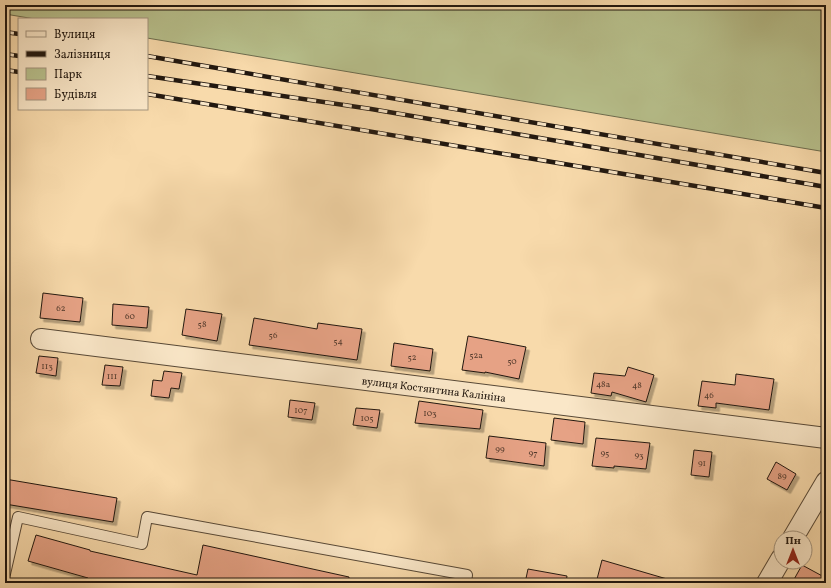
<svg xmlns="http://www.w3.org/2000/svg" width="831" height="588" font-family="Vollkorn,serif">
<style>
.green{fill:#b8c18d;stroke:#6c6c4e}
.building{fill:#e6a285;stroke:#21170f;filter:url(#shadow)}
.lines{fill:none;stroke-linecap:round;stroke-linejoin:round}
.lane-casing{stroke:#574836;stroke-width:12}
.street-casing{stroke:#574836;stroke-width:22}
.lane{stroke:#fae7c8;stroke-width:10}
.street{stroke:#fae7c8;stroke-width:20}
.rail-casing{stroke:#21170f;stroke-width:4.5}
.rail{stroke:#fae7c8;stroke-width:3;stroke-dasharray:9;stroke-linecap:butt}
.labels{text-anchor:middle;stroke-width:3;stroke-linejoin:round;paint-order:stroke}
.number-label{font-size:9px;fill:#523a2c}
.street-label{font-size:11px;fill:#21170f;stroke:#fae7c8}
</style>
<defs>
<filter id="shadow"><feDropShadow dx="3.5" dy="3.5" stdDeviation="0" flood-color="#0004"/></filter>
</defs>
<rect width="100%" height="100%" fill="#f8daab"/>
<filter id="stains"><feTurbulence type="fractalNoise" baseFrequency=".005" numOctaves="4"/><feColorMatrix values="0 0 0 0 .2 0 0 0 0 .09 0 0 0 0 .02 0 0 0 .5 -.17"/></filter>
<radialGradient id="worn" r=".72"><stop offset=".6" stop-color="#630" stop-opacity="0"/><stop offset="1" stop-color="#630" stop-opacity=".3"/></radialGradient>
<path class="green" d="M5,5H826V152L147,38V19H35L5,14Z"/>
<g class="building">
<path d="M43,293L83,298L80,322L40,318Z"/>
<path d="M113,304L149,307L147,328L112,325Z"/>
<path d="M186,309L222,314L217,341L182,335Z"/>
<path d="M254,318L317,329L318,323L362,329L357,360L249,345Z"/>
<path d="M468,336L526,347L519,379L485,372V373L462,370Z"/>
<path d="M394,343L433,349L430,371L391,366Z"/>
<path d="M39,356L58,358L56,376L36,373Z"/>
<path d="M105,365L123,367L120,386L102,385Z"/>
<path d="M628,367L654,375L646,402L612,392L611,396L591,393L594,373L625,376Z"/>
<path d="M164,371L182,373L179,389L171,388L169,398L151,396L153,380L162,381Z"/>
<path d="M736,374L774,379L769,410L716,403V408L698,406L702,381L735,385Z"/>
<path d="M290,400L315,403L312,420L288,417Z"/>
<path d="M419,401L483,410L480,429L415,423Z"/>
<path d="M356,408L380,410L377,428L353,425Z"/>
<path d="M554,418L585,422L583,444L551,440Z"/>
<path d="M489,436L546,443L544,466L486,458Z"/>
<path d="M596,438L650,443L646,469L614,466V468L592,466Z"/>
<path d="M694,450L712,452L709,477L691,475Z"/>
<path d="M776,462L796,474L787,490L767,479Z"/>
<path d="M5,479L117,498L113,522L5,504Z"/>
<path d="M36,535L90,550V551L197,575L203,545L349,577V583H86L88,578L28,561Z"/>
<path d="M602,560L667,579L666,583H596Z"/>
<path d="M802,565L826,578V583H792Z"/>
<path d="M528,569L567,576L566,583H525Z"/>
</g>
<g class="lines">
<g class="lane-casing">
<path id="lane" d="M5,574L18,517L142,544L147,517L467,575L466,583"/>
</g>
<g class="street-casing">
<g id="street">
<path d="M41,339L826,438"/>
<path d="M793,538L826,482"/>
<path d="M767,583L781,559"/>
</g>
</g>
<use href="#lane" class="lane"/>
<use href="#street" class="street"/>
<g class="rail-casing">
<g id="rail">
<path d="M5,32L19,34"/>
<path d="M5,54L19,56"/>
<path d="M147,56L826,173"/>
<path d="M5,70L19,72"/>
<path d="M147,76L371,109L826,187"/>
<path d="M147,94L826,208"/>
</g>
</g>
<use href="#rail" class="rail"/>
</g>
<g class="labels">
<g class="number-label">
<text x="61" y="311">62</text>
<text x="130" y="319">60</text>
<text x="202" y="327">58</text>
<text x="273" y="338">56</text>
<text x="338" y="344">54</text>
<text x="476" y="358">52а</text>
<text x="412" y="360">52</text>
<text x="512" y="364">50</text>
<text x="47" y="369">113</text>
<text x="112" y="379">111</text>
<text x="603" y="387">48а</text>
<text x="637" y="388">48</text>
<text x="709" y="398">46</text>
<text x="301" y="413">107</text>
<text x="430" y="416">103</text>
<text x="367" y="421">105</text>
<text x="500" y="452">99</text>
<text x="533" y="456">97</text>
<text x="605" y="456">95</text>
<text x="639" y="458">93</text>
<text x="702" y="466">91</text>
<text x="782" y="479">89</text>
</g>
<g class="street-label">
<text transform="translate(434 389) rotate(7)" y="4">вулиця Костянтина Калініна</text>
</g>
</g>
<rect width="831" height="588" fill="none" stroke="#f8daab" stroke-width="20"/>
<rect x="6" y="6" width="819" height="576" fill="none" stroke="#21170f" stroke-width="2"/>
<rect x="10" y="10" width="811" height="568" fill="none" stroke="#21170f"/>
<rect x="18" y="18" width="130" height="92" fill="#fae7c8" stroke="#a3947e"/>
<rect x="26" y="31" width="20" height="6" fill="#fae7c8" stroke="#a3947e"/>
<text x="54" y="38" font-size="12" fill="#21170f">Вулиця</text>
<rect x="26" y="51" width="20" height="6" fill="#21170f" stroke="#a3947e"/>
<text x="54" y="58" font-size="12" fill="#21170f">Залізниця</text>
<rect x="26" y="68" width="20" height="12" fill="#b8c18d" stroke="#a3947e"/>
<text x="54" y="78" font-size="12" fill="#21170f">Парк</text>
<rect x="26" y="88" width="20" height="12" fill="#e6a285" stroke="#a3947e"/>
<text x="54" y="98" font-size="12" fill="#21170f">Будівля</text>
<g transform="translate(793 550)"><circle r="19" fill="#fae7c8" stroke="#a3947e"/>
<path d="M0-3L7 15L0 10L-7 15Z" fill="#8f2418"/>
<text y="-6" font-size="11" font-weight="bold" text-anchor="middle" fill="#21170f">Пн</text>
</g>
<rect width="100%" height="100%" filter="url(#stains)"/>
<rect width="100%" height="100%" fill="url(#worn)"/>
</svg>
